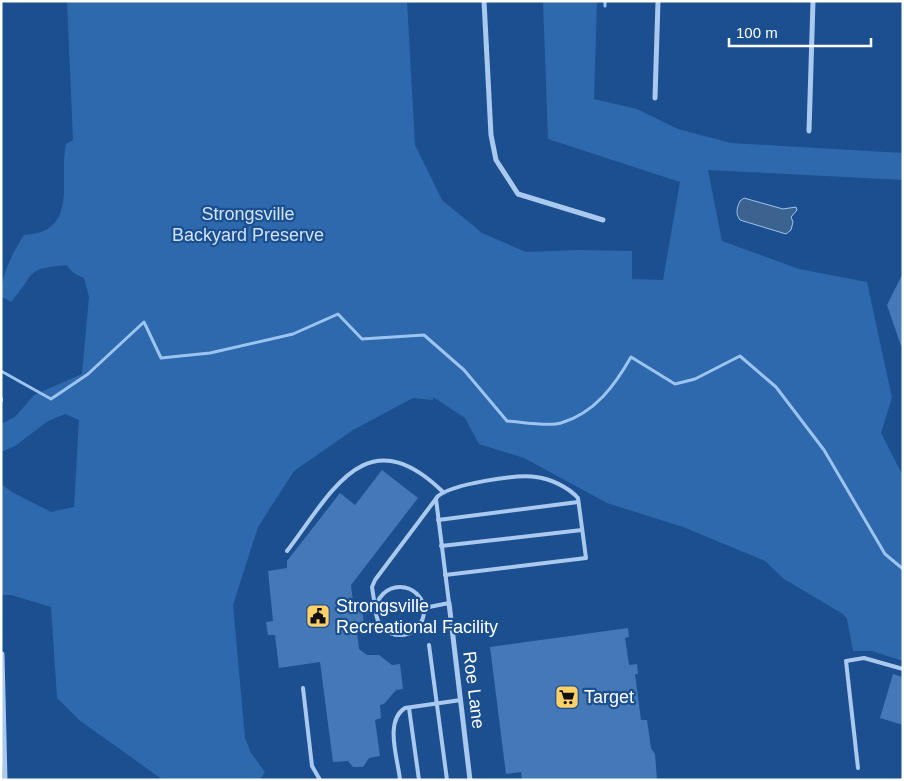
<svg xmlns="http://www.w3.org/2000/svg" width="904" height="781" font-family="Arial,sans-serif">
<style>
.green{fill:#2e69ad}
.water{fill:#3c6290;stroke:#9cc4f0}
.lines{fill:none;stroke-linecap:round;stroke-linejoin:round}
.stream{stroke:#9cc4f0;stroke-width:3}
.building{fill:#4478b7}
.lane{stroke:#a9c9ee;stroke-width:4}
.street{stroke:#a9c9ee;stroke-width:5}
.labels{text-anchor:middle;stroke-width:4.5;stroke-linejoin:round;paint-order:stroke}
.park-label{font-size:18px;fill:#cfe3fa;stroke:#1b4f8f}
.poi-label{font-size:18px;fill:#fff;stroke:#1b4f8f;text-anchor:start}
.street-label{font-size:18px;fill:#fff;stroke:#1b4f8f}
</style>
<rect width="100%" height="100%" fill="#1b4f8f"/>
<path class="green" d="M67,1H407L415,145L442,200L482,233L526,252L577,250L632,251V279L663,280L680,182L548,139L543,1H597L594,99L637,109L678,129L731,143L903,153V180L708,170L722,241L799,269L867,282L892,398L881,433L903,476V661L872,651H853L847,619L843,614L784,579L765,561L683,527L607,503L524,458L479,444L465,418L433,397V400L413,398L353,430L294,471L258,527L233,605L245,738L251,753L265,772L260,780H163L79,720L57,698L51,607L11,595H1V484L12,492L51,512L74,507L79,420L65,414L48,421L15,446L1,452V424L15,417L34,395L82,374L89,297L84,278L75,274L66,265C23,269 36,274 11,302L1,296C1,275 13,252 24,235C80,232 58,181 66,144L73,140Z"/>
<path class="water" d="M744,198L783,209L796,207L797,210L791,217L793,222L791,230L786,234L740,220C735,213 737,208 740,201Z"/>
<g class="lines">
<g class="stream">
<path d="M605,1V6"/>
<path d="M1,371L51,399L88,374L144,322L161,358L210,353L293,334L338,314L362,339L424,335L464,370L507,421C521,422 549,427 561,423C595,413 615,385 631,357L675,384L695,379L740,356L776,387L824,450L885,554L903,569"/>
</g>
</g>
<g class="building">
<path d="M903,273V346H901L887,305Z"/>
<path d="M382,470L418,498L351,585L354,610L362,609L364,624L356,625L359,649L367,655H379L392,665L400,664L403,689L396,690L384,704L380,705L381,718L375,720L380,756L369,758L363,767H353L348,761L333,762L320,662L279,668L275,635H268L266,622L273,621L268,571L287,568V561L340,493L355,505Z"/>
<path d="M628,628L629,637L625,638L629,665L637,664L638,674H635L641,720H647L651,748L655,754L657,780H522L521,772L506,774L490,647Z"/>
<path d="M893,674L903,677V725L880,718Z"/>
</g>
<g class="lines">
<g class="lane">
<path d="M1,399V400"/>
<path d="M438,520L578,502"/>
<path d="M441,546L582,530"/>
<path d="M287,551C332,492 366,417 443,492"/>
<circle cx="400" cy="611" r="24"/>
<path d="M424,608L449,603L436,499"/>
<path d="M376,613L372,587L375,580L438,496C453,484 516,474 536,477C551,479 568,487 578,498L586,558L445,575"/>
<path d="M429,645L447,780"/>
<path d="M303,688L312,766L320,780"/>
<path d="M409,708L419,780"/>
<path d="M858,768L846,661L864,658L903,669"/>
<path d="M400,780C398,759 384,721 405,708L461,700"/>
</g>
<g class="street">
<path d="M484,1L491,135L496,160L518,194L603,220"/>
<path d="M655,98L658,1"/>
<path d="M809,131L813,1"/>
<path d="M449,603L470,780"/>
<path d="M2,654L5,780"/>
</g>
</g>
<defs>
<g id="civic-square" transform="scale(1.25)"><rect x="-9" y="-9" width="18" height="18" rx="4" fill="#ffd166" stroke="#1b4f8f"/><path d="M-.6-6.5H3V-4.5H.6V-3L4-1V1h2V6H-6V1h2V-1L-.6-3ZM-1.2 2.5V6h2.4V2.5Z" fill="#111"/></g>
<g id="supermarket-square" transform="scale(1.25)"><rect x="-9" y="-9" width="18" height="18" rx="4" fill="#ffd166" stroke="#1b4f8f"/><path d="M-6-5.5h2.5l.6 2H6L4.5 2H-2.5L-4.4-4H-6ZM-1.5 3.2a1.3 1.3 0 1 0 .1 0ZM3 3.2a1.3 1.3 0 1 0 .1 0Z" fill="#111"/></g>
</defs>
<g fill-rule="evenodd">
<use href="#civic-square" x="318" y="616"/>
<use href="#supermarket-square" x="567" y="697"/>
</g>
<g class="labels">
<g class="park-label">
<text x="248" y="220">Strongsville<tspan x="248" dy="21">Backyard Preserve</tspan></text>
</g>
<g class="poi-label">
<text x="336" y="612">Strongsville<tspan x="336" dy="21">Recreational Facility</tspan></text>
<text x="584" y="703">Target</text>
</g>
<g class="street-label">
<text transform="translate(474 690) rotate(83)" y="6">Roe Lane</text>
</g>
</g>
<rect width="904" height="781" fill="none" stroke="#ffffff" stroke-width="5"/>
<path d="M729 38v8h142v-8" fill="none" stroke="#ffffff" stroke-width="2.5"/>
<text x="736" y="38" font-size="15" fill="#ffffff" stroke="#1b4f8f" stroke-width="4" paint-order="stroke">100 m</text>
</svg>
